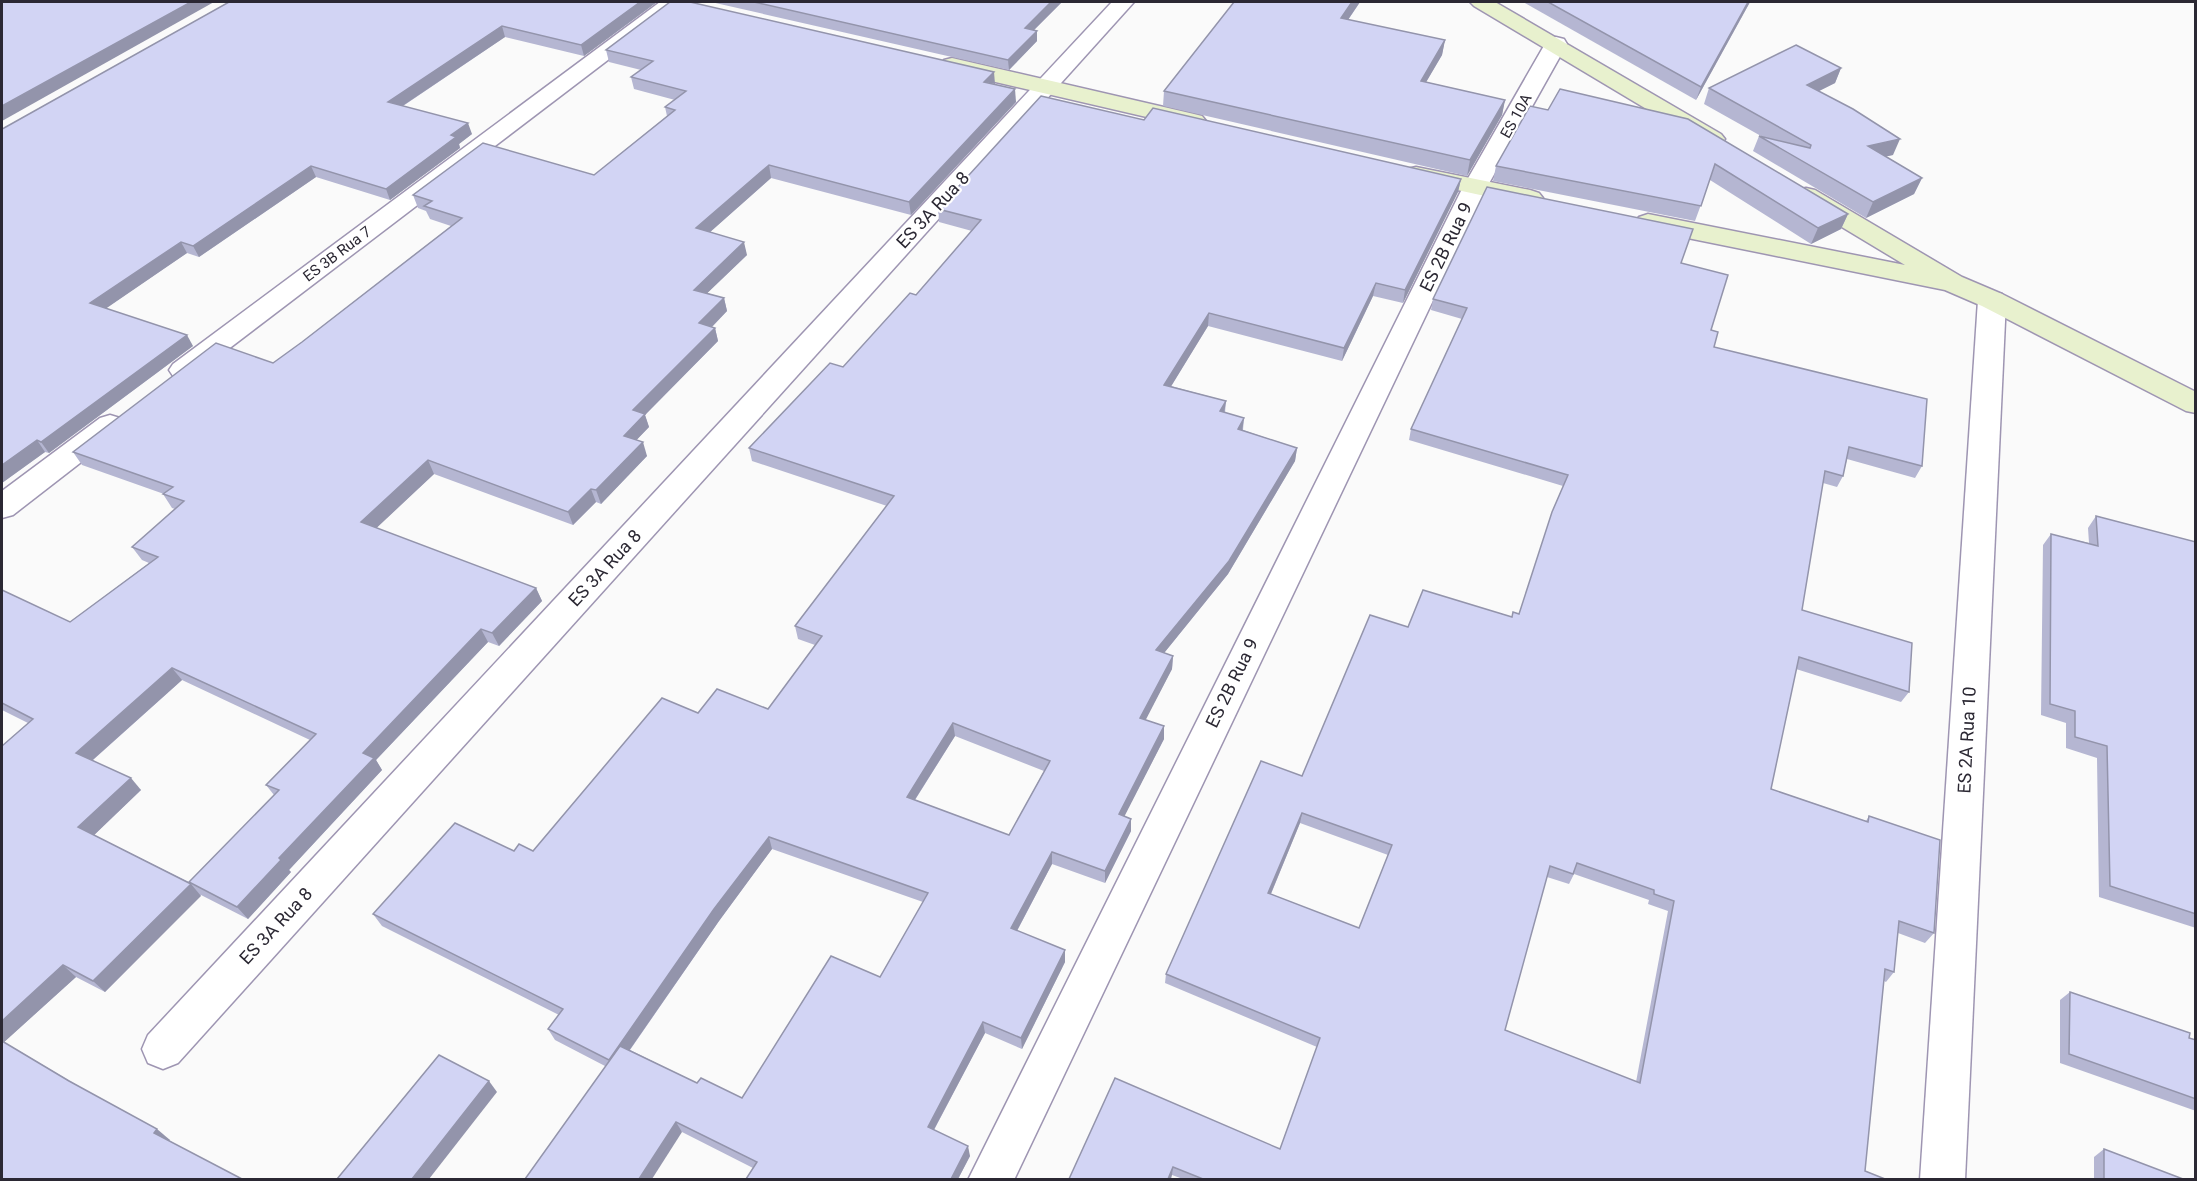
<svg xmlns="http://www.w3.org/2000/svg" width="2197" height="1181" font-family="Roboto,sans-serif">
<style>
.lines{fill:none;stroke-linecap:round;stroke-linejoin:round}
.street-casing{stroke:#9e95b2;stroke-width:3}
.secondary-casing{stroke:#9e95b2;stroke-width:3}
.street{fill:#fff;fill-rule:evenodd}
.secondary{fill:#e8f1ce;fill-rule:evenodd}
.wall{fill:#b5b6d2;fill-rule:evenodd}
.shaded-wall{fill:#9394ab}
.building{fill:#d2d4f4;stroke:#9394ab;stroke-width:1.5;fill-rule:evenodd}
.labels{text-anchor:middle;stroke-width:4.5;stroke-linejoin:round;paint-order:stroke}
.far-street-label{font-size:15px;fill:#2b2833;stroke:#fff}
.street-label{font-size:18px;fill:#2b2833;stroke:#fff}
</style>
<rect width="100%" height="100%" fill="#fafafa"/>
<g class="lines">
<g class="street-casing">
<g id="street">
<path d="M660,2H684L193,376L183,379L173,376L169,370L173,364Z"/>
<path d="M1112,2H1134L178,1063L163,1069L148,1063L142,1049L148,1035Z"/>
<path d="M1556,37L1564,39L1567,44L1487,187L1014,1180H968L1463,187L1545,44L1548,39Z"/>
<path d="M1992,292L2002,294L2006,300L1965,1180H1920L1978,300L1982,294Z"/>
<path d="M110,415L120,418L125,425L120,432L13,515L2,518V491L100,418Z"/>
</g>
</g>
<g class="secondary-casing">
<g id="secondary">
<path d="M1470,2H1495L1721,134L1725,139L1721,144L1713,146L1705,144L1474,6Z"/>
<path d="M952,58L1194,114L1202,116L1206,121L1202,126L1194,128L944,70L941,65L944,60Z"/>
<path d="M1416,167L1530,190L1539,193L1543,198L1539,203L1530,206L1407,179L1404,174L1407,169Z"/>
<path d="M1806,188L1815,190L1962,277L2002,294L2196,392V413L2186,411L1982,306L1945,290L1648,230L1639,227L1635,222L1639,217L1648,214L1905,265L1797,200L1794,195L1797,190Z"/>
</g>
</g>
<use href="#street" class="street"/>
<use href="#secondary" class="secondary"/>
</g>
<g class="wall">
<path d="M229,2H657L584,56L505,37L403,106L472,134L459,144L460,148L390,200L316,177L199,257L187,253L106,308L193,346L49,453L45,452L2,483L4,128Z"/>
<path d="M711,2H1062L1034,30L1037,41L1009,70Z"/>
<path d="M1360,2L1348,20L1445,40L1442,55L1426,82L1505,100L1502,115L1467,176L1163,106L1164,91Z"/>
<path d="M1523,2H1750L1696,100Z"/>
<path d="M606,50L995,84L1016,102L911,215L771,178L710,232L747,255L707,293L724,298L727,311L712,327L715,328L718,341L645,415L649,427L636,440L647,456L601,504L596,502L573,525L434,474L376,528L536,588L542,601L499,646L488,642L376,760L382,770L289,870L291,872L248,919L201,895L105,992L76,977L4,1042L170,1140H169L2,1179V746L28,723L2,710V590L70,622L149,563L142,560L132,547L175,509L172,508L163,494H164L82,465L73,452L273,363L302,342L451,226L430,219L426,211L418,208L413,195L594,175L667,116L665,107L675,100L634,89L631,77L641,70L609,62ZM182,680L310,740L266,785L274,795L189,882L94,835L141,790L93,760Z"/>
<path d="M1841,68L1835,83L1819,91L1893,155L1885,156L1922,178L1914,194L1866,218L1753,151L1759,136H1761L1704,104L1709,88Z"/>
<path d="M1560,89L1848,214L1841,229L1811,244L1710,180L1695,221L1493,181L1496,166L1548,110Z"/>
<path d="M1144,120L1461,179L1458,192L1403,303L1373,296L1342,361L1208,326L1171,386L1226,401L1225,413L1244,418L1243,430L1297,448L1295,461L1228,574L1164,653L1173,656L1172,669L1145,720L1164,726V739L1124,816L1131,819V831L1105,883L1052,864L1017,931L1065,962L1022,1049L985,1033L934,1130L970,1156L958,1179H746L753,1168L682,1132L605,1066L555,1040L548,1029L559,1015L382,926L373,914L514,851H533L698,713L768,709L815,645L798,639L795,626L887,506L752,461L749,448L843,367L916,295L972,231L939,222L938,209ZM955,736L1044,771L1009,835L915,800ZM772,849L923,902L880,977L742,1098L697,1083L630,1050L719,921Z"/>
<path d="M1681,263L1711,330L1714,347L1922,466L1915,478L1847,459L1843,476L1837,487L1823,483L1802,610L1909,692L1901,702L1796,669L1771,789L1866,821L1869,816L1934,933L1925,943L1898,933L1894,972L1886,982L1884,981L1865,1171L1885,1179H1183L1172,1175L1069,1179L1280,1149L1317,1047L1165,983L1166,974L1302,776L1408,627L1512,617L1519,614L1563,486L1409,440L1411,429L1462,319L1431,310L1433,299ZM1300,823L1388,855L1359,928L1271,894ZM1574,874L1649,900L1648,904L1668,911L1636,1082L1505,1030L1547,877L1569,884Z"/>
<path d="M2096,516L2196,542V928L2099,897L2097,758L2066,748V723L2041,715L2043,545L2051,534L2089,543L2088,528Z"/>
<path d="M2070,992L2196,1040V1111L2060,1063V1000Z"/>
<path d="M2104,1149L2183,1179H2094V1157Z"/>
</g>
<g class="shaded-wall">
<path d="M191,2H214L2,121V106Z"/>
<path d="M640,2H657L584,56L581,45Z"/>
<path d="M1051,2H1062L1025,39V28Z"/>
<path d="M1352,2H1360L1339,33L1341,18Z"/>
<path d="M1748,2H1750L1696,100L1701,87Z"/>
<path d="M502,26L505,37L392,113L388,102Z"/>
<path d="M1037,31V41L1009,70L1008,60Z"/>
<path d="M1445,40L1442,55L1418,96L1421,81Z"/>
<path d="M1841,68L1835,83L1801,100L1807,85Z"/>
<path d="M994,72L995,84L984,82Z"/>
<path d="M1015,89L1016,102L911,215L909,202Z"/>
<path d="M1505,100L1502,115L1467,176L1470,160Z"/>
<path d="M468,123L472,134L459,144L460,148L390,200L386,189L451,135Z"/>
<path d="M1900,139L1893,155L1861,162L1868,146Z"/>
<path d="M769,165L771,178L700,241L696,228Z"/>
<path d="M311,166L316,177L199,257L193,246Z"/>
<path d="M1922,178L1914,194L1866,218L1873,202Z"/>
<path d="M1461,179L1458,192L1403,303L1405,290Z"/>
<path d="M1848,214L1841,229L1811,244L1818,228Z"/>
<path d="M181,242L187,253L98,314L90,303Z"/>
<path d="M744,242L747,255L697,303L694,290Z"/>
<path d="M1376,283L1373,296L1342,361L1344,348Z"/>
<path d="M724,298L727,311L703,336L699,323Z"/>
<path d="M1209,313L1208,326L1164,398V385Z"/>
<path d="M715,328L718,341L645,415L649,427L628,449L624,436L633,410Z"/>
<path d="M187,335L193,346L49,453L41,442Z"/>
<path d="M1226,401L1224,414L1220,411Z"/>
<path d="M1244,418L1242,432L1238,429Z"/>
<path d="M37,440L45,452L2,483V465Z"/>
<path d="M643,442L647,456L601,504L596,490Z"/>
<path d="M1297,448L1295,461L1228,574L1156,663V650Z"/>
<path d="M428,460L434,474L368,536L361,522Z"/>
<path d="M591,489L596,502L573,525L568,512Z"/>
<path d="M536,588L542,601L499,646L492,633Z"/>
<path d="M481,629L488,642L376,760L382,770L289,870L291,872L248,919L237,907L363,753Z"/>
<path d="M1173,656L1172,669L1140,731V718Z"/>
<path d="M172,668L182,680L87,765L76,753Z"/>
<path d="M953,723L955,736L909,809L907,797Z"/>
<path d="M1164,726V739L1119,827V814Z"/>
<path d="M131,778L141,790L90,839L78,827Z"/>
<path d="M1302,813L1300,823L1267,903L1268,893Z"/>
<path d="M1131,819V831L1105,883V871Z"/>
<path d="M769,837L772,849L719,921L615,1071L609,1060L714,909Z"/>
<path d="M1052,852V864L1012,940L1011,928Z"/>
<path d="M191,884L201,896L105,992L93,981Z"/>
<path d="M1065,950V962L1022,1049L1021,1038Z"/>
<path d="M63,965L76,977L2,1044V1021Z"/>
<path d="M983,1022L985,1033L930,1137L928,1127Z"/>
<path d="M489,1081L497,1092L429,1179H412Z"/>
<path d="M676,1122L682,1132L652,1179H639Z"/>
<path d="M157,1129L170,1140L167,1143L154,1133Z"/>
<path d="M968,1146L970,1156L958,1179H951Z"/>
<path d="M1173,1167L1172,1175L1171,1179H1168Z"/>
</g>
<g class="building">
<path d="M2,2H191L2,106Z"/>
<path d="M229,2H640L581,45L502,26L388,102L468,123L451,135L456,137L386,189L311,166L193,246L181,242L90,303L187,335L41,442L37,440L2,465V129L4,128Z"/>
<path d="M670,2H690L994,72L984,82L1015,89L909,202L769,165L696,228L744,242L694,290L724,298L699,323L715,328L633,410L645,414L624,436L643,442L596,490L591,489L568,512L428,460L361,522L536,588L492,633L481,629L363,753L374,758L279,858L281,860L237,907L189,882L279,790L266,785L316,734L172,668L76,753L131,778L78,827L191,884L93,981L63,965L2,1021V746L33,719L2,703V590L70,622L158,557L132,547L184,501L163,494L173,487L73,452L216,343L273,363L302,342L462,218L424,206L432,201L413,195L483,143L594,175L675,110L665,107L686,91L631,77L653,61L606,50Z"/>
<path d="M754,2H1051L1025,28L1037,31L1008,60Z"/>
<path d="M1234,2H1352L1341,18L1445,40L1421,81L1505,100L1470,160L1164,91Z"/>
<path d="M1548,2H1748L1701,87Z"/>
<path d="M1796,45L1841,68L1807,85L1853,109L1900,139L1868,146L1922,178L1873,202L1759,136L1810,148L1811,145L1709,88Z"/>
<path d="M1560,89L1688,119L1848,214L1818,228L1715,164L1701,206L1496,166L1530,106L1548,110Z"/>
<path d="M1041,96L1144,120L1153,108L1461,179L1405,290L1376,283L1344,348L1209,313L1164,385L1226,401L1220,411L1244,418L1238,429L1297,448L1229,561L1156,650L1173,656L1140,718L1164,726L1119,814L1131,819L1105,871L1052,852L1011,928L1065,950L1021,1038L983,1022L928,1127L968,1146L951,1179H746L757,1162L676,1122L639,1179H525L620,1046L697,1083L701,1078L742,1098L831,956L880,977L928,893L769,837L714,909L609,1060L548,1029L563,1009L373,914L455,823L514,851L519,844L533,851L662,698L698,713L717,689L768,709L822,636L795,626L894,496L749,448L830,363L843,367L910,293L916,295L981,220L938,209ZM953,723L1050,761L1009,835L907,797Z"/>
<path d="M1487,187L1693,229L1681,263L1728,275L1711,330L1718,332L1714,347L1927,399L1922,466L1849,447L1843,476L1825,471L1802,610L1912,643L1909,692L1799,657L1771,789L1868,822L1869,816L1940,840L1934,933L1899,921L1894,972L1885,969L1865,1171L1885,1179H1203L1173,1167L1168,1179H1069L1115,1078L1280,1149L1320,1038L1166,974L1261,761L1302,776L1370,615L1408,627L1423,590L1512,617L1513,612L1519,614L1552,512L1568,475L1411,429L1467,308L1433,299ZM1302,813L1392,845L1359,928L1268,893ZM1577,863L1654,890V894L1674,901L1640,1083L1505,1030L1550,866L1573,874Z"/>
<path d="M2096,516L2196,542V914L2110,886L2107,746L2075,737V711L2050,704L2051,534L2098,546Z"/>
<path d="M2070,992L2190,1033L2189,1038L2196,1040V1099L2069,1054Z"/>
<path d="M2,1041L69,1081L157,1129L154,1133L242,1179H2Z"/>
<path d="M439,1055L489,1081L412,1179H337Z"/>
<path d="M2104,1149L2183,1179H2104Z"/>
</g>
<g class="labels">
<g class="far-street-label">
<text transform="translate(1516 116) rotate(-61)" y="5">ES 10A</text>
<text transform="translate(337 254) rotate(-37)" y="5">ES 3B Rua 7</text>
</g>
<g class="street-label">
<text transform="translate(933 210) rotate(-47)" y="6">ES 3A Rua 8</text>
<text transform="translate(1446 247) rotate(-64)" y="6">ES 2B Rua 9</text>
<text transform="translate(605 568) rotate(-47)" y="6">ES 3A Rua 8</text>
<text transform="translate(1232 683) rotate(-64)" y="6">ES 2B Rua 9</text>
<text transform="translate(1967 740) rotate(-87)" y="6">ES 2A Rua 10</text>
<text transform="translate(276 926) rotate(-47)" y="6">ES 3A Rua 8</text>
</g>
</g>
<rect width="2197" height="1181" fill="none" stroke="#2b2833" stroke-width="6"/>
</svg>
